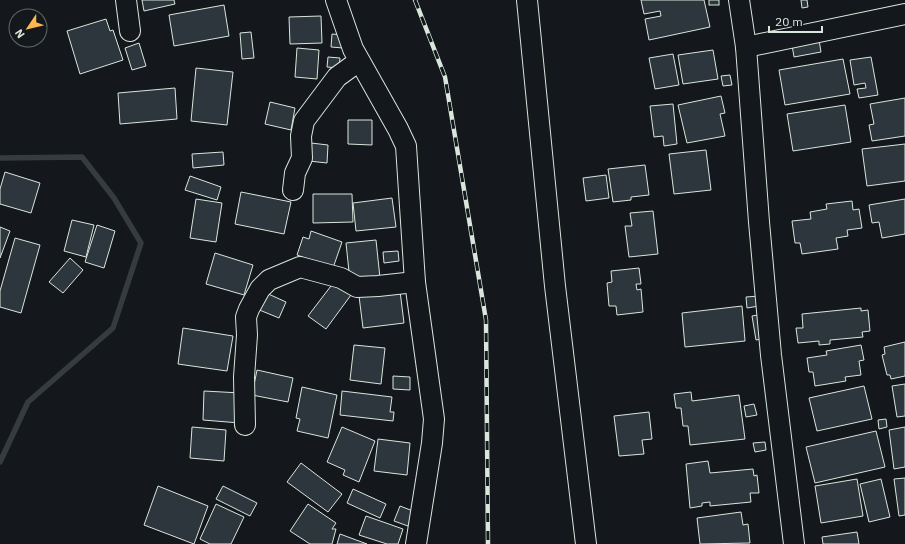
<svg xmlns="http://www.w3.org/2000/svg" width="905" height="544" font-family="'IBM Plex Sans',sans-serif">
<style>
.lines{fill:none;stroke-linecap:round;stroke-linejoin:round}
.stream{stroke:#363b3e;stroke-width:5.5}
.building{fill:#2c363c;stroke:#d8e6dc}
.minor-casing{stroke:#d8e6dc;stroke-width:22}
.minor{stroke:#14181c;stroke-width:20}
.rail-casing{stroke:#d8e6dc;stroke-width:4.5}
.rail{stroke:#14181c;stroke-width:3;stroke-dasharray:9;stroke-linecap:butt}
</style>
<rect width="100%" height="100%" fill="#14181c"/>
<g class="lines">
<path class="stream" d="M0,158L82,157L114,198L141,243L113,328L28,402L0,462"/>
</g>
<g class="building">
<path d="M142,0H174L175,4L144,11Z"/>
<path d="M641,0H704L710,27L649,40L645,19L661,16L660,11L644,14Z"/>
<rect x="709" y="0" width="10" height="5"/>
<path d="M801,0H807L808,7L802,8Z"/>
<path d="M224,5L229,36L174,46L169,15Z"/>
<path d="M321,16L322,43L290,44L289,17Z"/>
<path d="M106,19L110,31L113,30L123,60L80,74L67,31Z"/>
<path d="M251,32L254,58L242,59L240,33Z"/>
<path d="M332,34L344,35L343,48L331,47Z"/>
<path d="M819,40L821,52L794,57L792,45Z"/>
<path d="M139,43L146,66L132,70L125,48Z"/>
<path d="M297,48L319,50L317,79L295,77Z"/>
<path d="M713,50L718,79L683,84L678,55Z"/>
<path d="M673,54L679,85L655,89L649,58Z"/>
<path d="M328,57L340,58L339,68L327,67Z"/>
<path d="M871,57L878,95L859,98L857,89L866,88L865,83L854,85L850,60Z"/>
<path d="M843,59L850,94L785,105L779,70Z"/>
<path d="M196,68L233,72L227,125L191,121Z"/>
<path d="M730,75L732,85L723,86L721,76Z"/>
<path d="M175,88L177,119L120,124L118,93Z"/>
<path d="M721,96L725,113L720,114L725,136L687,143L678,105Z"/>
<path d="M905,98V136L872,141L869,125L874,124L870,104Z"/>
<path d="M270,102L295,108L291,130L265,124Z"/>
<path d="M673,104L677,144L664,146L663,136L654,137L650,106Z"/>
<path d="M845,105L851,142L793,151L787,114Z"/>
<path d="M348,120H372V145L348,144Z"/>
<path d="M311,143L328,145L327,163L309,161Z"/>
<path d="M905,144V181L867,186L862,149Z"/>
<path d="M706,150L711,190L674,194L669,154Z"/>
<path d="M223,152L224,165L193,168L192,154Z"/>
<path d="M645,165L649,195L631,197V200L613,202L608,169Z"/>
<path d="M5,172L40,183L31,213L0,204V189Z"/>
<path d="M606,175L609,198L586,201L583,178Z"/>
<path d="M190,176L221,187L217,200L185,190Z"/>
<path d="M241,192L291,202L284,234L235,224Z"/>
<path d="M313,194H352L353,222L313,223Z"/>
<path d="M392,198L396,227L356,231L353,203Z"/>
<path d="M196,199L222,203L216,242L190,238Z"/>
<path d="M905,199V234L882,238L879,222L872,223L869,205Z"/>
<path d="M852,201L853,210L859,209L862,228L847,230L848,236L836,238L838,249L802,254L800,243H795L792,221L811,219L810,212L827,209L826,204Z"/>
<path d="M653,211L658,254L629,257L625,226H632L630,213Z"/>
<path d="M72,220L94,225L86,257L64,251Z"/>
<path d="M97,225L115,231L104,268L85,262Z"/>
<path d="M0,227L10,231L0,258Z"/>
<path d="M311,231L342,242L333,268L297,255L303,237L309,239Z"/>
<path d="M15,238L40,245L21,313L0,307V291Z"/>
<path d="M376,240L380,278L350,281L346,243Z"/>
<path d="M398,251L399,261L384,263L383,252Z"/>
<path d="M215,253L253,265L244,295L206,284Z"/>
<path d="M70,258L83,270L63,293L49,282Z"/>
<path d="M639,268L641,284H636L637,290L641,289L643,312L617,315L616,306H609L607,283L612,282L611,271Z"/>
<path d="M334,282L351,295L326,329L308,316Z"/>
<path d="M400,291L404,323L363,328L359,296Z"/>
<path d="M264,292L286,302L279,318L257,309Z"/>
<path d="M759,296V306L747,308L746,297Z"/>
<path d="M742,306L745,341L685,347L682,313Z"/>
<path d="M861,308V311L868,310L870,331L862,332L863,337L830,340V344L819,345V341L798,343L796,328H803L802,314Z"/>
<path d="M763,314L767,338L756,340L752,316Z"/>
<path d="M183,328L233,336L227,371L178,364Z"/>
<path d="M905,342V376L891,379L890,375H887L882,355L885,354L884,347Z"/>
<path d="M354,345L385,348L381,384L350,380Z"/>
<path d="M861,345L864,360L859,361L861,375L845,377L846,381L815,386L813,372H809L807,358L827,355L826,351Z"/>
<path d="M257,370L293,378L288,402L252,395Z"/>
<path d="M393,376L410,377V390L393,389Z"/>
<path d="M905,384V416L897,417L892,386Z"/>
<path d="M864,386L872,419L817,431L809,398Z"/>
<path d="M302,387L337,395L328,438L297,431L300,419L296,418Z"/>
<path d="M204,391L241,393L240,423L203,420Z"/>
<path d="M342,391L392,397L390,412H394L393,421L340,415Z"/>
<path d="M691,392L692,401L739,395L745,439L690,445L688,426H683L681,408H676L674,394Z"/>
<path d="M754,404L757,415L746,417L744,406Z"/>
<path d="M649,412L652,439L642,440L644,454L619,456L614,416Z"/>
<path d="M886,419L887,427L879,429L878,420Z"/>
<path d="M192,427L226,430L224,461L190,458Z"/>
<path d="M342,427L375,441L359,482L343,475L345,470L327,462Z"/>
<path d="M905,427V467L894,469L889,430Z"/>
<path d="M876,431L885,467L815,483L806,447Z"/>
<path d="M378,439L410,443L407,475L374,471Z"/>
<path d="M765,442L766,450L755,452L753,443Z"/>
<path d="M708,461L710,473L753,469L754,476L757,475L759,493H750L751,502L710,506V502L702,503V506L690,508L686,464Z"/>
<path d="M301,463L342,494L328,512L287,482Z"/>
<path d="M905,478V515L899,516L894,479Z"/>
<path d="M857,479L863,516L821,523L815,486Z"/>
<path d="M881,479L890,517L869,522L860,484Z"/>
<path d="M158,486L208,506L194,544L144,525Z"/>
<path d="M223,486L257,503L250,516L216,499Z"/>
<path d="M353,489L386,504L380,518L347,503Z"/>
<path d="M216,504L244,517L231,544H210L200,539Z"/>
<path d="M308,504L336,523L332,529H336L332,544H310L290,531Z"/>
<path d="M400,506L413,511L408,526L394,521Z"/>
<path d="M741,512L743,525L748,524L750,543L700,544L697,518Z"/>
<path d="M366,516L403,529L398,544H387L359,535Z"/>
<path d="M857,532L859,544H823L822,537Z"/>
<path d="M340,534L367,544H337Z"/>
</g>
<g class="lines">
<g class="minor-casing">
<g id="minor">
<path d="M126,0L130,31"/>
<path d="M336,0L353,49L398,129L406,146L415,282L434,419L432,443L416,544"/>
<path d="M527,0L555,286L586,544"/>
<path d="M739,0L746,47L759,222L771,355L794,544"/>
<path d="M746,47L905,14"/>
<path d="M293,190L295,173L302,158L301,136L304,121L337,77L359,61"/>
<path d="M245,425L244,377L247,335L246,317L249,309L260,289L269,280L300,267L341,278L357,287L378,286L415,282"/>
</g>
</g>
<use href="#minor" class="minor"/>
<g class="rail-casing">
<path id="rail" d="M415,0L445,77L486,320L488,544"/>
</g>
<use href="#rail" class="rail"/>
</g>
<g transform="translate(28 28) rotate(235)"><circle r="19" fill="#14181c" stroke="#626a69"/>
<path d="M0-3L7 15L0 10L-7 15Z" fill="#ffb74d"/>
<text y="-6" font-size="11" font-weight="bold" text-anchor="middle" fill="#d8e6dc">N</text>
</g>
<path d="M769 26v6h53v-6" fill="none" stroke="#d8e6dc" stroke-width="2"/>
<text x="775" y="26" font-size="12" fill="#d8e6dc" stroke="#14181c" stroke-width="3" paint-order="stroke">20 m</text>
</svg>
